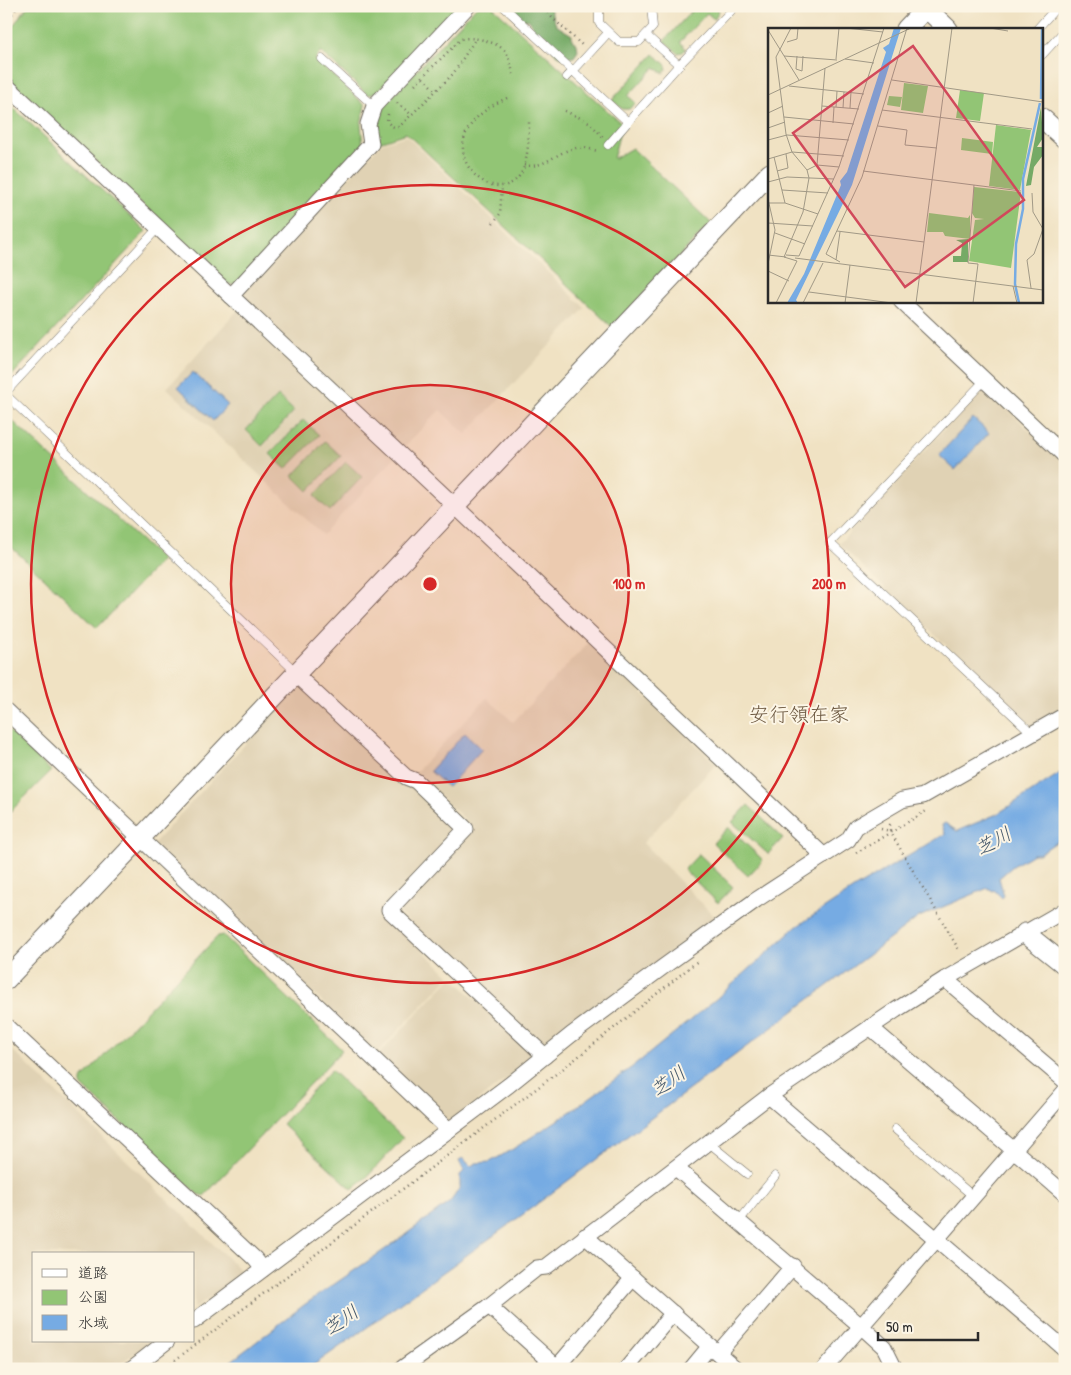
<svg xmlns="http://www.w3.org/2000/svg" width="1071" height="1375" font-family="'Patrick Hand','Klee One',sans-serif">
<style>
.built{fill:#e0d2b4}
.green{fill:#92c575;stroke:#5e7850}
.forest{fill:#75aa66;stroke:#506a48}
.water{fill:#76abe3;stroke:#506b87}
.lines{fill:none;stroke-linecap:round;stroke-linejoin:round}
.service-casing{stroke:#706b60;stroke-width:9}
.minor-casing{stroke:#706b60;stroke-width:17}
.tertiary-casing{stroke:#706b60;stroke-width:21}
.path{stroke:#706b60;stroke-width:2.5;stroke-dasharray:1 4;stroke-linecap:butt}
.service{stroke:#fff;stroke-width:8}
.minor{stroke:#fff;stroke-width:15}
.tertiary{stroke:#fff;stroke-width:19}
.ring{fill:none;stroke:#d62828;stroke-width:2.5}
.labels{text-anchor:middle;stroke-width:4;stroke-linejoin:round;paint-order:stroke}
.water-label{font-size:19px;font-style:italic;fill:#45586b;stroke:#fcf5e5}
.quarter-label{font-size:20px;fill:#6c5840;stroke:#fcf5e5}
.inset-river{fill:none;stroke:#76abe3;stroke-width:2.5}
.inset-road{fill:none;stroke:#a19986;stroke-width:1}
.view{fill:#d1495b;fill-opacity:0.15;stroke:#d1495b;stroke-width:2.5}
.inset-edge{fill:none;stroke:#2b2b2b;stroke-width:2.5}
.centre{fill:#d62828;stroke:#fcf5e5;stroke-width:2.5}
.ring-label{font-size:15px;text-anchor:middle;font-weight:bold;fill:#d62828;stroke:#fcf5e5;stroke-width:4;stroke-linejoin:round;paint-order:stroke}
</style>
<rect width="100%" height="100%" fill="#fcf5e5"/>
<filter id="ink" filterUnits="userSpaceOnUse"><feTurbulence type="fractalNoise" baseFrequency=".02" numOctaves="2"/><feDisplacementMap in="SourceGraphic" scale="10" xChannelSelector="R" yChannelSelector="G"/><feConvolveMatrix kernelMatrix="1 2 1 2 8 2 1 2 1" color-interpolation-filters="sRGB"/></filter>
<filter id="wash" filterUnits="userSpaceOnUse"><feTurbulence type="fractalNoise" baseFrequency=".0096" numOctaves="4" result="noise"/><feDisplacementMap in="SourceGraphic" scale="20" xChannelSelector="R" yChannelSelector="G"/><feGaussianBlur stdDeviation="1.12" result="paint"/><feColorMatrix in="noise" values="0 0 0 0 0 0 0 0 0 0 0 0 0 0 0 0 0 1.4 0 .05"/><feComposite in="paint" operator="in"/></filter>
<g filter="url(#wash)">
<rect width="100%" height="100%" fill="#f0e2c3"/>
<g class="built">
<path d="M406,136L585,308L466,434L440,410L402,449L238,295L382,143Z"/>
<path d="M238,310L394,458L323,535L167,388Z"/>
<path d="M980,390L989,392L1065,464V706L1031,726L839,544Z"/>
<path d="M589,642L716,764L643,843L715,917L547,1048L398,912L399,906L474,828L415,773L487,698L513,722Z"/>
<path d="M297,688H303L412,785L459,829L381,911L450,976L377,1053L153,844Z"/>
<path d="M452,977L536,1057L449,1122L379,1054Z"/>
<path d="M6,1044L243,1273L194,1309V1254H34V1341H151L113,1369H6Z"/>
</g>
<g class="green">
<path d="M28,6H458L377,92L368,95L321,52L315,59L365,105L361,124L363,147L238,286L225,283L6,76V35Z"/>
<path d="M477,6H492L622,124L613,159L632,148L711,223L612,327L406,133L379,142L374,116Z"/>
<path d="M696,6H717L719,11L714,19L707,13L680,42L686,49L683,52L678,53L664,41Z"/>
<path d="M654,54L666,65L667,70L663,73L655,67L628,96L636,103L629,109H622L612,100Z"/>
<path d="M6,101L146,231L6,382Z"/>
<path d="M278,396L294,411L262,446L246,430Z"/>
<path d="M6,415L162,560L97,628L6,542Z"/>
<path d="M303,420L319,435L286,469L270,454Z"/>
<path d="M325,441L341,456L308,491L293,476Z"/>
<path d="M346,462L362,477L330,511L314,496Z"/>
<path d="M6,728L51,771L6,816Z"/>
<path d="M748,805L783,838L768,854L732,822Z"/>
<path d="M728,827L763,860L748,876L713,843Z"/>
<path d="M699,854L733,887L718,903L684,870Z"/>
<path d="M223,935L342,1050L204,1196L197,1194L81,1085V1080L218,936Z"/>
<path d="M331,1070L403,1138L367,1177L352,1189L282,1124Z"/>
</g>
<path class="forest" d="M513,6H551L550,8L556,25L572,35V40L577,44L578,51L574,57C565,59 556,57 552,48C546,38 552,35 536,33L529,20L522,19Z"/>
<g class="water">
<path d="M193,372L228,405L213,421L178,387Z"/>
<path d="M973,418L989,433L955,470L939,455Z"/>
<path d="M465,733L482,749L448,787L430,771Z"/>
<path d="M1065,770V836L1039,854H1033L1013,866L999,878L1004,896L1002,898L994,890L993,891L988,888L919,917L529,1210L362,1331L308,1369H221L304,1305L387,1248L450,1202L460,1188V1175L464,1171L459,1161L462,1158L471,1166L476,1163L490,1162L513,1149L567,1114L635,1065L716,999L796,927L855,888L945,834L942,825L945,823L957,831L997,814Z"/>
</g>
</g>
<g filter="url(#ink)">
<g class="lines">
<g class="service-casing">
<g id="service">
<path d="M503,6L573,71L567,77"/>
<path d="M599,6V23L619,42H639L653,27L651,6"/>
<path d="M1037,29L1056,8"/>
<path d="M608,33L573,71L628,122L679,65L646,35"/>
<path d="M1042,55L1065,30"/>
<path d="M322,59L374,106"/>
<path d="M679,65L731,11L730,6"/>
<path d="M608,145L628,122"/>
<path d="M985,380L830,543L1033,734"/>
<path d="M6,392L158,228"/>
<path d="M6,395L296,672"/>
<path d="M895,1129L974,1197"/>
<path d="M709,1143L747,1174"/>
<path d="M739,1221L775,1176"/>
</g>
</g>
<g class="minor-casing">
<g id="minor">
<path d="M6,85L454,505L824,856"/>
<path d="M231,296L371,144L368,124L374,106L468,6"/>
<path d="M901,301L1065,456"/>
<path d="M295,674L406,777L416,781L466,829L389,910L545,1056"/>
<path d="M6,711L449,1130"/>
<path d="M945,979L1065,1081"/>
<path d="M6,1026L255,1259L263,1269"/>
<path d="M870,1027L1065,1194"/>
<path d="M769,1096L1065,1349"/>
<path d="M676,1168L862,1327L884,1347L895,1369"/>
<path d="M585,1236L736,1369"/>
<path d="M489,1306L559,1369"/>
<path d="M194,1321L509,1085L571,1035L663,967L756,900L848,840L856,827L902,800L923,796L1065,715"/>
<path d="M718,1353L793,1266"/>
<path d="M557,1367L633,1278"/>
<path d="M131,1369L167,1341"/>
<path d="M401,1369L489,1306L537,1268L546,1267L769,1096L896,1010L945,979L1065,910"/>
<path d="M626,1369L673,1313"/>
<path d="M691,1369L710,1346"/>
<path d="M824,1369L1065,1091"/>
</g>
</g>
<g class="tertiary-casing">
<g id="tertiary">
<path d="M924,6L948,29"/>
<path d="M906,29L926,8"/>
<path d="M1042,118L1065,139"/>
<path d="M1025,933L1065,965"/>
<path d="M6,980L770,173"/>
</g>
</g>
<g class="path">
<path d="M553,6L547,13L583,46"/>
<path d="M6,22L18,6"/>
<path d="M423,78L436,91"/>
<path d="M415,84L461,39C473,36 493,41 503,49C510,55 512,69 514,78"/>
<path d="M507,98C414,140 493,214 520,175C528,164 529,136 529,122"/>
<path d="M397,103L412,115"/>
<path d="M565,111L589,122L603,137"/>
<path d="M388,114L387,121C390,125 393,128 399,127L453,74L476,38"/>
<path d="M524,165C543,170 557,151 576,148C584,146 591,150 599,151"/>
<path d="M493,223L500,214L502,186"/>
<path d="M881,829L890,831V825L893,822"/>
<path d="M890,831L959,950"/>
<path d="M856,853L928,810"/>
<path d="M163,1369L564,1068L699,960"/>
</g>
<use href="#service" class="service"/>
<use href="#minor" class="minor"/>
<use href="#tertiary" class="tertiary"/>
</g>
</g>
<circle cx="430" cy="584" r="199" fill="#d62828" fill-opacity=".12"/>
<g class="ring">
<circle cx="430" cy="584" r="199"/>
<circle cx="430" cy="584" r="399"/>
</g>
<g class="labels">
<g class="water-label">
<text transform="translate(993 841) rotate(-30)" y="7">芝川</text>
<text transform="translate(668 1081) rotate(-36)" y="7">芝川</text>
<text transform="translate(341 1320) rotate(-36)" y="7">芝川</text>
</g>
<g class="quarter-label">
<text x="799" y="721">安行領在家</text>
</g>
</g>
<g transform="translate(768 28)">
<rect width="275" height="275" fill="#f0e2c3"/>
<path d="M136,55L160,58L155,85L133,82ZM192,62L216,65L212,93L188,90ZM121,68L134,69L132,79L119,77ZM228,97L263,102L252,162L221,158ZM194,110L225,114L224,126L193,122ZM206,159L253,164L243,240L201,233L207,192L216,191L207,190L204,185ZM161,185L200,190L202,187V211L177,208L175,204H159Z" fill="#92c575"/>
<path d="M273,79L275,110L269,119H275V127L266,139L263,157L258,158ZM200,211V234H185V228H193L194,215L188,212Z" fill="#75aa66"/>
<path d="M126,0H133L84,157L28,272L30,275H19L36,246L73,157L72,153L79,144L118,24L115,20L121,16Z" fill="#76abe3"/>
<path class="inset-river" d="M273,71L274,0M251,275L247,256L248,216L255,181V151L272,75"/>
<path class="inset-road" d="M78,0L115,4M222,0L240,3M0,2L31,52M19,14L29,11L30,0M16,28L69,32M29,28L28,41L34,43L35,28M68,31L71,0M77,31L106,35M124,52L275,74M21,58L96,66M0,67L143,0M54,78L91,81M68,79L69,63M75,80L76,64M82,80L83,64M114,82L264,101M0,85L15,78M16,89L86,96M65,95L66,79M110,98L139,102L137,117L169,120M0,100L17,94M0,112L19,107L81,112M6,129L17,175M0,131L24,124L76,128M49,137L57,40M39,142L49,137L71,139M9,143L20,140L18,126M95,143L253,163M0,154L19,149L66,151M14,162L60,165M0,171L7,202L0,236M0,175H17L50,186M0,195L45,198M69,203L156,214M7,205L37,216M0,227L18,229M18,227L31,228L71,139L116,0M27,230L275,262M68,232L72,204M72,234L58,226L94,149L139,0M0,243L21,253M245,258L249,275M263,260L259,232L266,226L275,201L265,184L264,165M41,264L124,275M8,275L29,233L16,229L35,184L41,150L39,142L24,124L18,106L8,29L23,0M35,275L55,235M77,275L82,237M148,275L184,0M205,275L210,236L200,235L206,157"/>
<path class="view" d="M145,18L256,172L137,259L25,105Z"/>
<rect width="275" height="275" class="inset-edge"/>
</g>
<circle cx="430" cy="584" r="8" class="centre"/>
<g class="ring-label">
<text x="629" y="589">100 m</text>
<text x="829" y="589">200 m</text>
</g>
<rect width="1071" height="1375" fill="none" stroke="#fcf5e5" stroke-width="25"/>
<rect x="32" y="1252" width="162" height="90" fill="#fcf5e5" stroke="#a8a49b"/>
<rect x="42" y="1269" width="25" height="8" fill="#ffffff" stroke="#a8a49b"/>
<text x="78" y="1278" font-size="15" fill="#2b2b2b">道路</text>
<rect x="42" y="1290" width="25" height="15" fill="#92c575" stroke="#a8a49b"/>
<text x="78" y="1302" font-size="15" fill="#2b2b2b">公園</text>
<rect x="42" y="1315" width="25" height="15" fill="#76abe3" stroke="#a8a49b"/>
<text x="78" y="1328" font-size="15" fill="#2b2b2b">水域</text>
<path d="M878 1332v8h100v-8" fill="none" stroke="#2b2b2b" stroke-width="2.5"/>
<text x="886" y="1332" font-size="15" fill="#2b2b2b" stroke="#fcf5e5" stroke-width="4" paint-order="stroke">50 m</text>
</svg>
